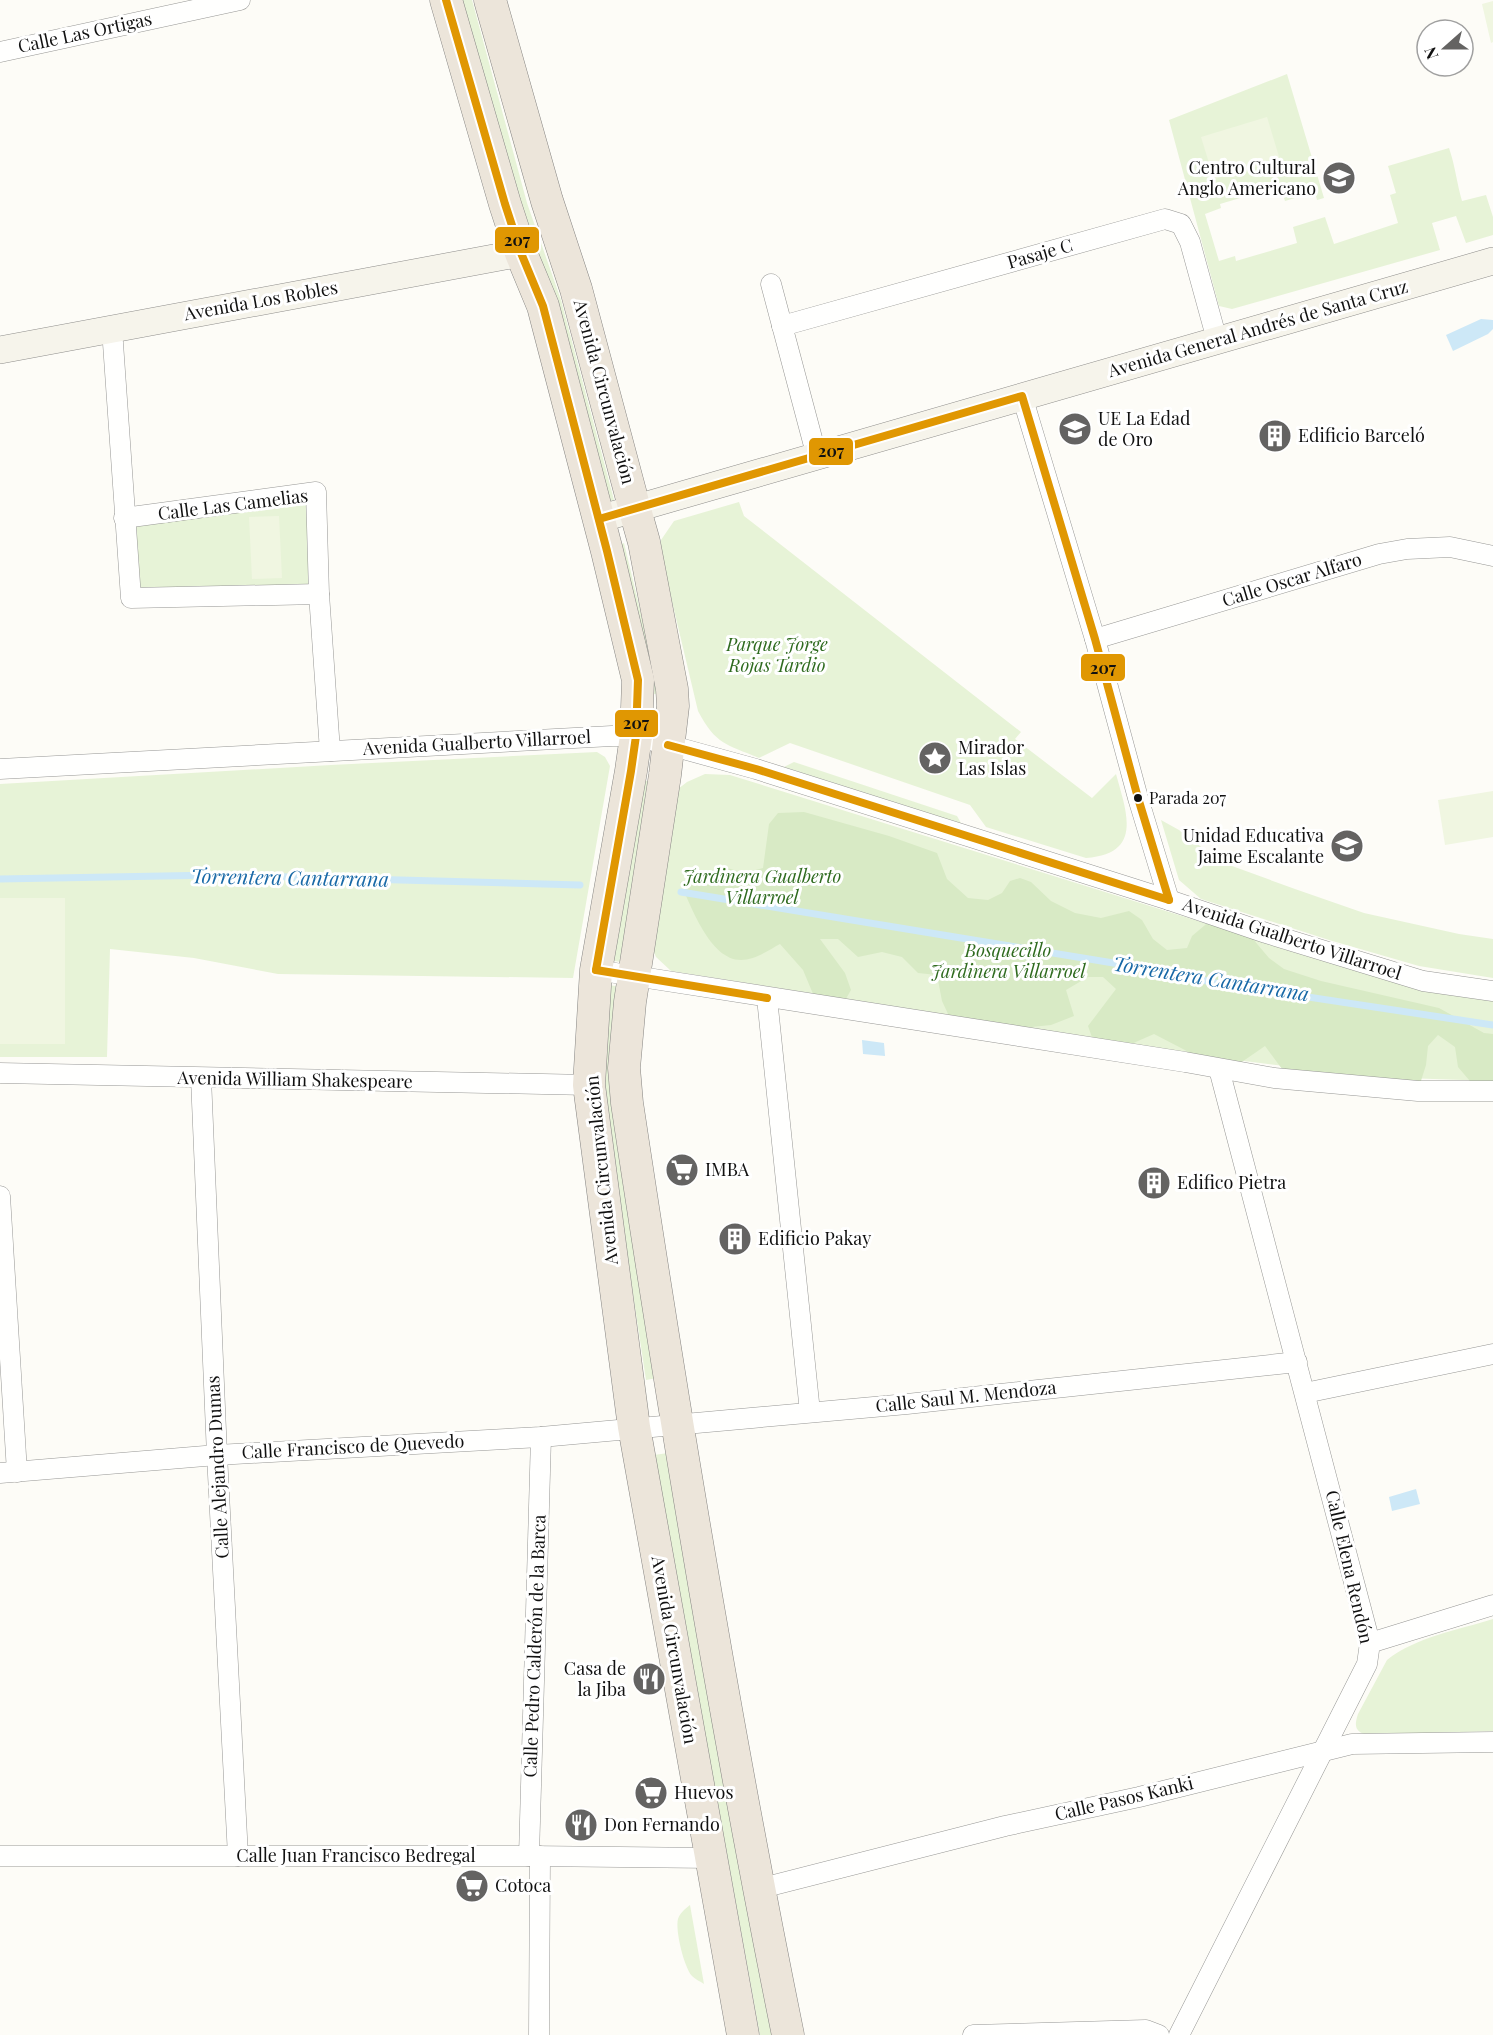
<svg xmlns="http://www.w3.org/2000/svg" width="1493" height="2035" font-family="'Playfair Display',serif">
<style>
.green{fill:#e7f3d7}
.forest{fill:#d8eac5}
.pitch{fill:#f0f6e1}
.water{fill:#cde8f7}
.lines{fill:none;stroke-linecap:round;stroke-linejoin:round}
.stream{stroke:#cde8f7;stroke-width:7}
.minor-casing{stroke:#979795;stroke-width:21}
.secondary-casing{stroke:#8e8d8b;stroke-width:28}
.trunk-casing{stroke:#858482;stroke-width:33}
.minor{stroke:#fffffe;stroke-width:20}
.secondary{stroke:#f6f4eb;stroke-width:27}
.trunk{stroke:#ece5da;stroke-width:32}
.bus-1-casing{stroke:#fff;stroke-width:12}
.bus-1{stroke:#e09702;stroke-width:8}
.bus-dot{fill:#111;stroke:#fff;stroke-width:2}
.labels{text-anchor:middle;stroke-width:6;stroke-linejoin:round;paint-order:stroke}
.bus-label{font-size:16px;fill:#111;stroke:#fff;text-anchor:start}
.street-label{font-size:18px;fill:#111;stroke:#fff}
.poi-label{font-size:18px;fill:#111;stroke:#fff;text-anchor:start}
.park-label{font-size:18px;font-style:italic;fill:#2f6b1f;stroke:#fff}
.water-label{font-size:20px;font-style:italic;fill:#1768a6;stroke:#fff}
.line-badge{stroke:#fff;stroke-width:2}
.pale-badge-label{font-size:16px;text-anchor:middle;font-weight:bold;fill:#111}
</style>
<rect width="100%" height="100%" fill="#fdfcf7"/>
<g class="green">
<path d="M459,0H472L527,203L561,300L614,500L606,502Z"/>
<path d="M1287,74L1324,198L1317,200L1315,192L1285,201L1280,186L1220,204L1221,208L1205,214L1219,261L1235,256L1236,261L1297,243L1293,227L1325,217L1334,244L1398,223L1390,195L1396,193L1388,166L1449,148C1455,165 1457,184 1462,201L1486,195L1493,217V235L1466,243L1456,216L1432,223L1440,250L1232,309L1219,306L1169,120Z"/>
<path d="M302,501L309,506L311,583L304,586L137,593L133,526Z"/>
<path d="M739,502L744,516L1021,732L1015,739L1092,798L1116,774C1126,811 1144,854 1086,858L986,827L970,805L790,743L759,758C726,744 716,745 698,711L661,555V540L674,521Z"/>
<path d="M624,543L660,693L650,695L615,546Z"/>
<path d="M597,752L605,757L610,766L573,978L278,974L194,958L110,949L107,1057H0V784L331,765Z"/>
<path d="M794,762L957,816L962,825L784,767Z"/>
<path d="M705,774L730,775L1400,984L1493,999V1081L1374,1077L1212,1057L671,971L656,957L651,946L678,789L687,782Z"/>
<path d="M639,779L651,782L621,962L609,960Z"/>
<path d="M1161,820L1179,830L1221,862L1295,889L1364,913L1459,934L1493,939V978L1419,966L1329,940L1201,899L1179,880Z"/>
<path d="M607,985L616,986L609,1061L657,1378L646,1380L602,1088Z"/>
<path d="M668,1453L775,2035H760L654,1455Z"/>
<path d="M1493,1619V1731L1368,1735C1355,1732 1354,1726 1358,1714L1387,1660C1416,1637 1458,1630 1493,1619Z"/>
<path d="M690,1905L704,1984C701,1982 695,1979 692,1976C684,1967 675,1930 678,1919C680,1913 685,1909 690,1905Z"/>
</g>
<path class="forest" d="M804,812L889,836L937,853L947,879L968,898L988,900L1002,893L1010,881L1020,878L1031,882L1051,901L1075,913L1101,918L1129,911L1142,920L1153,939L1167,950L1187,948L1192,936L1211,920L1247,932L1269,958L1284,969L1321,981L1439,1008L1484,1033L1493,1034V1086L1475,1087L1458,1067L1455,1047L1438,1035L1428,1046L1426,1065L1420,1084L1285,1073L1265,1046L1236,1066L1208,1062L1154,1034L1122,1048L1094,1043L1088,1026L1116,989L1103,977H1088L1066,990L1074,1016L1051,1025L1022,1028L949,1016L942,1001L937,975L918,973L902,957L882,952L858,957L838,939H820L845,973L851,990L843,1004L816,1001L803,970L780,944C769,950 755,960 741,960C710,960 691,906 680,882L724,867L744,873L763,868L769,824L778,813Z"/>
<g class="pitch">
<path d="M1493,1V42L1491,43L1482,4Z"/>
<path d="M1267,117L1280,160L1214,179L1201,137Z"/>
<path d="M279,516L282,578L252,579L249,517Z"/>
<path d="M1493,791V837L1445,845L1438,800Z"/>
<rect x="0" y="898" width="65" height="146"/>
</g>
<g class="water">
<path d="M1481,319L1493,320V329L1488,334L1453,351L1446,335Z"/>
<path d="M862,1040L884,1043L885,1056L863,1054Z"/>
<path d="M1416,1489L1420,1504L1392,1511L1389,1497Z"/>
</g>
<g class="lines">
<g class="stream">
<path d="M0,879L217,875L580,885"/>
<path d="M681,892L1156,970L1216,983L1493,1025"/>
</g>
<g class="minor-casing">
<g id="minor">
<path d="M0,52L240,0"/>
<path d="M771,284L817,457"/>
<path d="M782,326L1165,219L1181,224L1190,242L1217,340"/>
<path d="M112,329L131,598L319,594"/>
<path d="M1022,396L1095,639L1138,798L1169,900"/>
<path d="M124,518L316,492L319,594L330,751"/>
<path d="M1095,639L1379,554L1407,549L1450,547L1493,556"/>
<path d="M0,769L612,736H636L756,769L1169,900L1266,933L1423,981L1493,991"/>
<path d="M596,970L1185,1062L1274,1078L1418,1091H1493"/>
<path d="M767,998L810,1412"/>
<path d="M0,1073L589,1085"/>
<path d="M201,1078L217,1455L238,1856"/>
<path d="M0,1196L17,1472"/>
<path d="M1305,1393L1493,1354"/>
<path d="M0,1473L217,1455L541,1437L907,1404L1297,1362"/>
<path d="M1370,1643L1493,1605"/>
<path d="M0,1856H529L711,1858"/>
<path d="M529,1856L541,1437"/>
<path d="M758,1889L1005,1826L1139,1797L1352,1744L1493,1742"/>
<path d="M539,2035L540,1856"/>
<path d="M973,2035L1146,2030L1159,2035"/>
<path d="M1179,2035L1367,1664L1370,1643L1219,1069"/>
</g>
</g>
<g class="secondary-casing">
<g id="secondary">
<path d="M0,350L521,253"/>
<path d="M599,519L1493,261"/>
</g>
</g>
<g class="trunk-casing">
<g id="trunk">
<path d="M446,0L505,204L521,253L543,306L607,551L638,680L636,736L631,771L596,970L589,1085L634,1427L743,2035"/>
<path d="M490,0L547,201L576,289L635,510L644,542L672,689L673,706L665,775L630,1002L624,1068L627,1103C674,1415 725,1726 788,2035"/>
</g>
</g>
<use href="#minor" class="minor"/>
<use href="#secondary" class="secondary"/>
<use href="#trunk" class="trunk"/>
<g class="bus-1-casing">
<g id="bus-1">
<path d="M446,0L505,204L521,253L543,306L607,551L638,680L636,736L631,771L596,970"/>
<path d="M599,519L1022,396L1095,639L1138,798L1169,900"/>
<path d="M668,745L756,769L1169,900"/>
<path d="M596,970L767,998"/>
</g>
</g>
<use href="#bus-1" class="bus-1"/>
</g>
<defs>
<g id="school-disc" transform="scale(1.725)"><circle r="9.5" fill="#646362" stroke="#fff"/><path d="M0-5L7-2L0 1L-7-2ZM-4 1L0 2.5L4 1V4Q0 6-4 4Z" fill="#fff"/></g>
<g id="building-disc" transform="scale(1.725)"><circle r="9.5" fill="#646362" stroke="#fff"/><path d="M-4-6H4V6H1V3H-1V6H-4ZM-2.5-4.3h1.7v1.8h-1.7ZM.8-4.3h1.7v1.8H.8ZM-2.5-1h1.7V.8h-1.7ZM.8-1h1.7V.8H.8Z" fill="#fff"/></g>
<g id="sight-disc" transform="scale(1.725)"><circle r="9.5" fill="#646362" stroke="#fff"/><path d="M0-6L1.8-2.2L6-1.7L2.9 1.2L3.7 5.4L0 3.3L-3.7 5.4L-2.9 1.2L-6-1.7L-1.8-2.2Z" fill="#fff"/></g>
<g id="supermarket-disc" transform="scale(1.725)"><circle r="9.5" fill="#646362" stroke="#fff"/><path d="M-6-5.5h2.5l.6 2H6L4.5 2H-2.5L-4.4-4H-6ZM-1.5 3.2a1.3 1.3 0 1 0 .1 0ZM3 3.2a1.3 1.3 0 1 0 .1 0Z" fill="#fff"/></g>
<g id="restaurant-disc" transform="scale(1.725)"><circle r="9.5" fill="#646362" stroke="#fff"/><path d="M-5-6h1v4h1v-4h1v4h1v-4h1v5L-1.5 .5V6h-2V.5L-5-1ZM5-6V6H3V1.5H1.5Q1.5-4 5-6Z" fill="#fff"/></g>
</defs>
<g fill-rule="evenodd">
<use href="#school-disc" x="1339" y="178"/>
<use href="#school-disc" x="1075" y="429"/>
<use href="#building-disc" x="1275" y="436"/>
<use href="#sight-disc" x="935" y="758"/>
<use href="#school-disc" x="1347" y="846"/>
<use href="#supermarket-disc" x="682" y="1170"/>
<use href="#building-disc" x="1154" y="1183"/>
<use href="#building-disc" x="735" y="1239"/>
<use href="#restaurant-disc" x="649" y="1679"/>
<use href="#supermarket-disc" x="651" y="1793"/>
<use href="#restaurant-disc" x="581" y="1825"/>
<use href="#supermarket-disc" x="472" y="1886"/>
</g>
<circle class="bus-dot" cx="1138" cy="798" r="5"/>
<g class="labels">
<g class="bus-label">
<text x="1149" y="804">Parada 207</text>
</g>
<g class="street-label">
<text transform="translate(85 33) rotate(-12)" y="6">Calle Las Ortigas</text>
<text transform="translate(1040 254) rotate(-16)" y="6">Pasaje C</text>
<text transform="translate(261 301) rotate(-10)" y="6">Avenida Los Robles</text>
<text transform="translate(1258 329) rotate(-16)" y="6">Avenida General Andrés de Santa Cruz</text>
<text transform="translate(604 392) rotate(75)" y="6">Avenida Circunvalación</text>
<text transform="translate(233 505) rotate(-7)" y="6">Calle Las Camelias</text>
<text transform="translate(1292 580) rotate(-17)" y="6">Calle Oscar Alfaro</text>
<text transform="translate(477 743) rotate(-3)" y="6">Avenida Gualberto Villarroel</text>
<text transform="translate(1292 939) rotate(18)" y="6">Avenida Gualberto Villarroel</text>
<text transform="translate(295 1080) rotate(1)" y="6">Avenida William Shakespeare</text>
<text transform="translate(602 1170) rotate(-96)" y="6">Avenida Circunvalación</text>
<text transform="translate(966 1397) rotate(-6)" y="6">Calle Saul M. Mendoza</text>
<text transform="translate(353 1447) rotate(-3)" y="6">Calle Francisco de Quevedo</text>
<text transform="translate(218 1467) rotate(-93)" y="6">Calle Alejandro Dumas</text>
<text transform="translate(1349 1567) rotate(77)" y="6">Calle Elena Rendón</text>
<text transform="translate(535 1646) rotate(-88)" y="6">Calle Pedro Calderón de la Barca</text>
<text transform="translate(674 1650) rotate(80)" y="6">Avenida Circunvalación</text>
<text transform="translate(1124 1799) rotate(-13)" y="6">Calle Pasos Kanki</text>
<text x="356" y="1862">Calle Juan Francisco Bedregal</text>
</g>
<g class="poi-label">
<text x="1316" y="174" text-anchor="end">Centro Cultural<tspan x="1316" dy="21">Anglo Americano</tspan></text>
<text x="1098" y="425">UE La Edad<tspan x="1098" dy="21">de Oro</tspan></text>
<text x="1298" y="442">Edificio Barceló</text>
<text x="958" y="754">Mirador<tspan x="958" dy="21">Las Islas</tspan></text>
<text x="1324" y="842" text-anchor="end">Unidad Educativa<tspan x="1324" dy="21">Jaime Escalante</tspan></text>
<text x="705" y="1176">IMBA</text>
<text x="1177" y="1189">Edifico Pietra</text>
<text x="758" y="1245">Edificio Pakay</text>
<text x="626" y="1675" text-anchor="end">Casa de<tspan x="626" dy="21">la Jiba</tspan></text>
<text x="674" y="1799">Huevos</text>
<text x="604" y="1831">Don Fernando</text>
<text x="495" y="1892">Cotoca</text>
</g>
<g class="park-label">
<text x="777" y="651">Parque Jorge<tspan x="777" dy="21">Rojas Tardio</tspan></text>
<text x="762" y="883">Jardinera Gualberto<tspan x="762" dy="21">Villarroel</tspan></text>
<text x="1008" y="957">Bosquecillo<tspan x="1008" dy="21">Jardinera Villarroel</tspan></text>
</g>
<g class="water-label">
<text transform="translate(290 878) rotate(1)" y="7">Torrentera Cantarrana</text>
<text transform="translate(1211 979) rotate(9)" y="7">Torrentera Cantarrana</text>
</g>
</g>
<g class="line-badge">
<rect x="494" y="226" width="46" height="28" rx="6" fill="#e09702"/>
<rect x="808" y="437" width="46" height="29" rx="6" fill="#e09702"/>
<rect x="1080" y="653" width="46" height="29" rx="6" fill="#e09702"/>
<rect x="614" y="709" width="45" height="29" rx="6" fill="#e09702"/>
</g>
<g class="pale-badge-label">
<text x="517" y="246">207</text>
<text x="831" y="457">207</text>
<text x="1103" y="674">207</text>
<text x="636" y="729">207</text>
</g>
<g transform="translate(1445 48) rotate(249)"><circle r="28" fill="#ffffff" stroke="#a0a0a0" stroke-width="1.5"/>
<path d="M0-4.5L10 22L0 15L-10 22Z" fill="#646362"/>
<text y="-9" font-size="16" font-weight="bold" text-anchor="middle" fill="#111111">N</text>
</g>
</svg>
